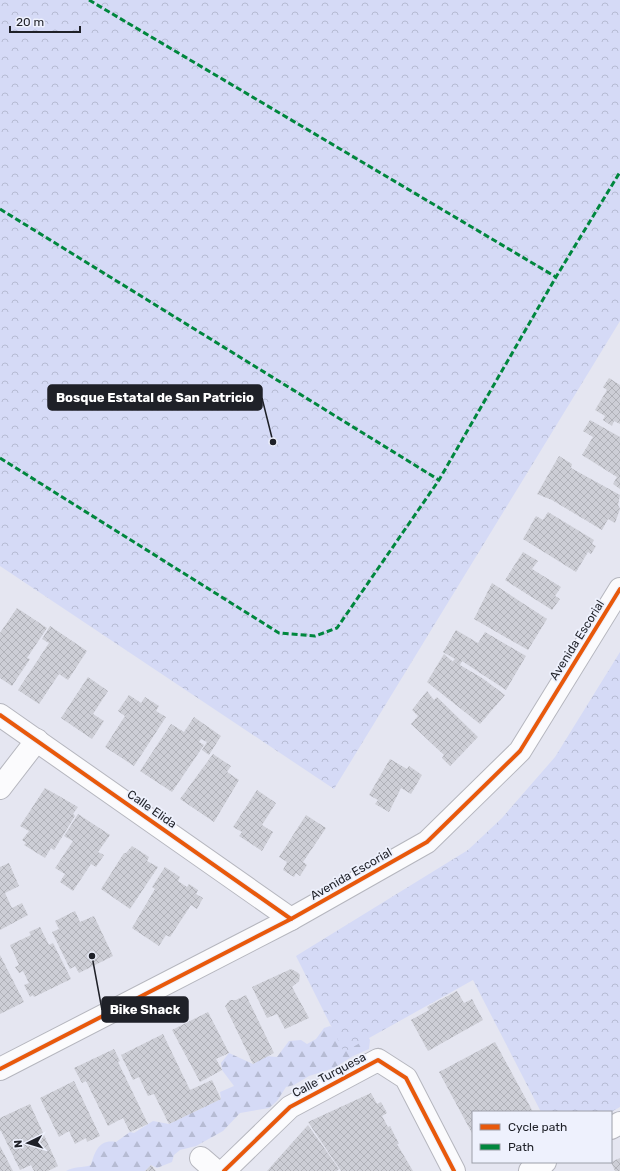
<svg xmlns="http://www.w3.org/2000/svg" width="620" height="1171" font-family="Rubik,sans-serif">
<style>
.forest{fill:url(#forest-firs)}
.park{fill:url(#park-crowns)}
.building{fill:url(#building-cross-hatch)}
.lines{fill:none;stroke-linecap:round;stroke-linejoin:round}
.street-casing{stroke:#b5b6be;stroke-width:24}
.secondary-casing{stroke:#b5b6be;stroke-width:24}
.street{stroke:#fbfbfd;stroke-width:22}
.secondary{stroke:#fbfbfd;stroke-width:22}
.quiet{stroke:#00873e;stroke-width:3;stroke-dasharray:6 3;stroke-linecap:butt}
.cycleway-casing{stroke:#eef1fd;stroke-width:6}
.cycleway{stroke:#e8590c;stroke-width:4}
.labels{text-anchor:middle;stroke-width:3.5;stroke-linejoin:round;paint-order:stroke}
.street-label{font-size:12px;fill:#1f2128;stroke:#eef1fd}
.leader{fill:none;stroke:#1f2128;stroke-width:1.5}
.callout-dot{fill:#1f2128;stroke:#eef1fd;stroke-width:1.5}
.callout{fill:#1f2128;stroke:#1f2128;stroke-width:1.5}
.callout-label{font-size:13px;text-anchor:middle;font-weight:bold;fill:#fff}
</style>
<defs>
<pattern id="forest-firs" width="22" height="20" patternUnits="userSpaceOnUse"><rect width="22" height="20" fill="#d5daf6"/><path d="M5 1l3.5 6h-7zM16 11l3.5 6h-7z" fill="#b6bbd3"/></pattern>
<pattern id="park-crowns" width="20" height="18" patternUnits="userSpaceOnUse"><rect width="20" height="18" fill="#d5daf6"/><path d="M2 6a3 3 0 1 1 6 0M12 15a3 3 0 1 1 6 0" fill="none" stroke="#b6bbd3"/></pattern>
<pattern id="building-cross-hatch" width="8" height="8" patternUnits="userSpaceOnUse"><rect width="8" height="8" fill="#cdced6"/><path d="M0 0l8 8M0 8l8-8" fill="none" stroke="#b0b1b8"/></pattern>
</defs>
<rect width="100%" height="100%" fill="#e5e6f1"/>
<path class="forest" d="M330,1026L337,1031L367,1034L370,1040L369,1049L353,1056L334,1068L309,1076L294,1085L286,1087L277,1101L269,1108L240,1113L223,1131L196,1146L180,1150L174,1155L172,1162L157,1168L151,1165L145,1171H66C74,1166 83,1168 91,1165C95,1150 100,1139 116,1142L130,1132L134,1133L153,1121L169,1124L221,1099L220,1092L234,1086L222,1070L221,1063L229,1053L253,1064L265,1056L277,1057L289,1041L301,1040L307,1044L316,1039L324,1028Z"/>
<g class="park">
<path d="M0,0H620V321L334,789L0,566Z"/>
<path d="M620,652V1107L611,1112H541L473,980L344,1052L296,956L468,850L502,818L555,757Z"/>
</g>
<g class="building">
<path d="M609,378L620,385V424L614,421L612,426L603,420L605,416L595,410L607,390L603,387Z"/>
<path d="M590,420L620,437V489L613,484L617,477L582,455L593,437L583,431Z"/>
<path d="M559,456L572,464L571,468L620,495L618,505L620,509L615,523L608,519L602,530L552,500L537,494Z"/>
<path d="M548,512L594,540L592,544L596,546L591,554L588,552L576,572L523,539L536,516L543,520Z"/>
<path d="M523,552L538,561L532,569L561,587L555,596L560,599L552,610L505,580Z"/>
<path d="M492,583L547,619L528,650L474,619Z"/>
<path d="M17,608L47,628L27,658L30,659L12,686L0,678V633Z"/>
<path d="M50,626L87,651L68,680L59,674L39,704L18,690L49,643L42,639Z"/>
<path d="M456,630L478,643L485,632L526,656L506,690L462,661L460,665L482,678L505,695L480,724L427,682L444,654L452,661L458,664L453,661L455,659L443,652Z"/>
<path d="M88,677L108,691L93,714L104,721L92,739L61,718Z"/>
<path d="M427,691L434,700L437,697L478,737L450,766L442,758L444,755L411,724L418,716L412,710Z"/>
<path d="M129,695L141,703L145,697L159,706L156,711L166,717L134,766L105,747L125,716L118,711Z"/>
<path d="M194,717L221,736L209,755L202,750L207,742L201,739L199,742L204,745L172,792L140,771L171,724L184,732Z"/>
<path d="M213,754L231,766L227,772L239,780L214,822L180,799Z"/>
<path d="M390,759L407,769L409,766L422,775L411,794L401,788L389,812L375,804L378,800L369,795Z"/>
<path d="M45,788L78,807L73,814L75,816L54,850L51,848L45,858L24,845L26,843L22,840L29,831L20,826Z"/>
<path d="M257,790L276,803L262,825L273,832L262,851L239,836L242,832L233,827Z"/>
<path d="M78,814L110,835L98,852L104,855L96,867L91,864L73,891L60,882L65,874L55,868L73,841L64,836Z"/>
<path d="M306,815L326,828L303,862L307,865L300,876L296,873L294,877L283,870L287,862L279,857Z"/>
<path d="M132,846L149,857L147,861L158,867L130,909L101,889L124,853H126Z"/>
<path d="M9,863L19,886L5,893L12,908L22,903L28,915L0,930V867Z"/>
<path d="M165,867L180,877L178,881L187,887L189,884L198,890L196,894L203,898L197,909L191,905L170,937L166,935L159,946L132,928L155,889L152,887Z"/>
<path d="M75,911L80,922L94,916L113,956L79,973L75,966L70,969L52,932L59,929L55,921Z"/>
<path d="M40,927L49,945L53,943L71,979L34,997L33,995L30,997L24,985L29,983L23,971L19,973L15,967L19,965L10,945L31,935L29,932Z"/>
<path d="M0,955L24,1002L0,1014Z"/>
<path d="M291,969L297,972L300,975L299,981L292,987L309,1018L285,1029L277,1014L267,1018L252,987Z"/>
<path d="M457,991L464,1003L472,999L483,1020L428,1051L411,1020L429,1010L427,1007Z"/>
<path d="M246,995L274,1053L253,1064L225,1006L230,1000H236Z"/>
<path d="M208,1012L229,1053L216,1059L222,1070L200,1082L172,1030Z"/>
<path d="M163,1034L190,1090L212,1080L221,1099L169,1124L154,1094L148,1096L139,1077L133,1080L121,1055Z"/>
<path d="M495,1042L533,1112H473V1135L439,1072Z"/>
<path d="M114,1049L120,1061L118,1062L148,1124L130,1132L123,1118L108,1126L86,1081L82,1083L74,1068Z"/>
<path d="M74,1081L100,1136L87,1142L86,1138L75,1144L69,1131L59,1137L40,1098Z"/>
<path d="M371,1093L377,1104L381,1102L387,1113L382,1116L388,1127L390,1126L399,1144H397L413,1171H341L308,1122Z"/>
<path d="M30,1104L58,1166L48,1171H34L31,1165L20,1170L1,1131H0V1118Z"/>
<path d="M308,1125L339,1169L337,1171H267Z"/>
<path d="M0,1146L13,1171H0Z"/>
<path d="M620,1158V1171H615L611,1162Z"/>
<path d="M151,1165L156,1171H145Z"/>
</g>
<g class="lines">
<g class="street-casing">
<g id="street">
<path d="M0,715L291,919"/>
<path d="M0,788L37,740"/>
<path d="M611,1128L620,1123"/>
<path d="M201,1158L216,1171"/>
<path d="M224,1171L290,1107L378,1060L406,1078L454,1171"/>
<path d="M530,1171L545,1162"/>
</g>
</g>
<g class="secondary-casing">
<path id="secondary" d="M0,1069L291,919L427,842L520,751L620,589"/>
</g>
<use href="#street" class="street"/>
<use href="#secondary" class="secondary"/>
<g class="quiet">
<path d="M89,0L556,277"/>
<path d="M0,209L439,480"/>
<path d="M0,458L279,633L315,636L337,628L439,480L556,277L620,172"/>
</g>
<g class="cycleway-casing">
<g id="cycleway">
<path d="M0,715L291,919"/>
<path d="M0,1069L291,919L427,842L520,751L620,589"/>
<path d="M224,1171L290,1107L378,1060L406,1078L454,1171"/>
</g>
</g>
<use href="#cycleway" class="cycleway"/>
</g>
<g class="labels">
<g class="street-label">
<text transform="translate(577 640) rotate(-58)" y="4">Avenida Escorial</text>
<text transform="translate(152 809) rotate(35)" y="4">Calle Elida</text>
<text transform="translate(351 874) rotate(-30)" y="4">Avenida Escorial</text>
<text transform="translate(329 1075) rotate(-28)" y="4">Calle Turquesa</text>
</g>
</g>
<path class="leader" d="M273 442L262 398M92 956L102 1010"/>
<g class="callout-dot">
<circle cx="273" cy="442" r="4"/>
<circle cx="92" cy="956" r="4"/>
</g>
<g class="callout">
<rect x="48" y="385" width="214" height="25" rx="4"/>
<rect x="102" y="997" width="86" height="25" rx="4"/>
</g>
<g class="callout-label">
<text x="155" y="402">Bosque Estatal de San Patricio</text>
<text x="145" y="1014">Bike Shack</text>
</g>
<rect x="472" y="1111" width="140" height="52" fill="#eef1fd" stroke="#9b9ea8"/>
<rect x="480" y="1124" width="20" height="6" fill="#e8590c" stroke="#9b9ea8"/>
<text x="508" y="1131" font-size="12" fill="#1f2128">Cycle path</text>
<rect x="480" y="1144" width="20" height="6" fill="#00873e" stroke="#9b9ea8"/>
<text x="508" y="1151" font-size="12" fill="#1f2128">Path</text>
<g transform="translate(28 1143) rotate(265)" stroke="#eef1fd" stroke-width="3" paint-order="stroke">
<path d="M0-3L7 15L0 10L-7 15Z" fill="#1f2128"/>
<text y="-6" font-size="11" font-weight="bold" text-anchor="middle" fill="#1f2128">N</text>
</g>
<path d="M10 26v6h70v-6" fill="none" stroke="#1f2128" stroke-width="2"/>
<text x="16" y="26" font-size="12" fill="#1f2128" stroke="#eef1fd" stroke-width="3" paint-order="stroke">20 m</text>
</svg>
